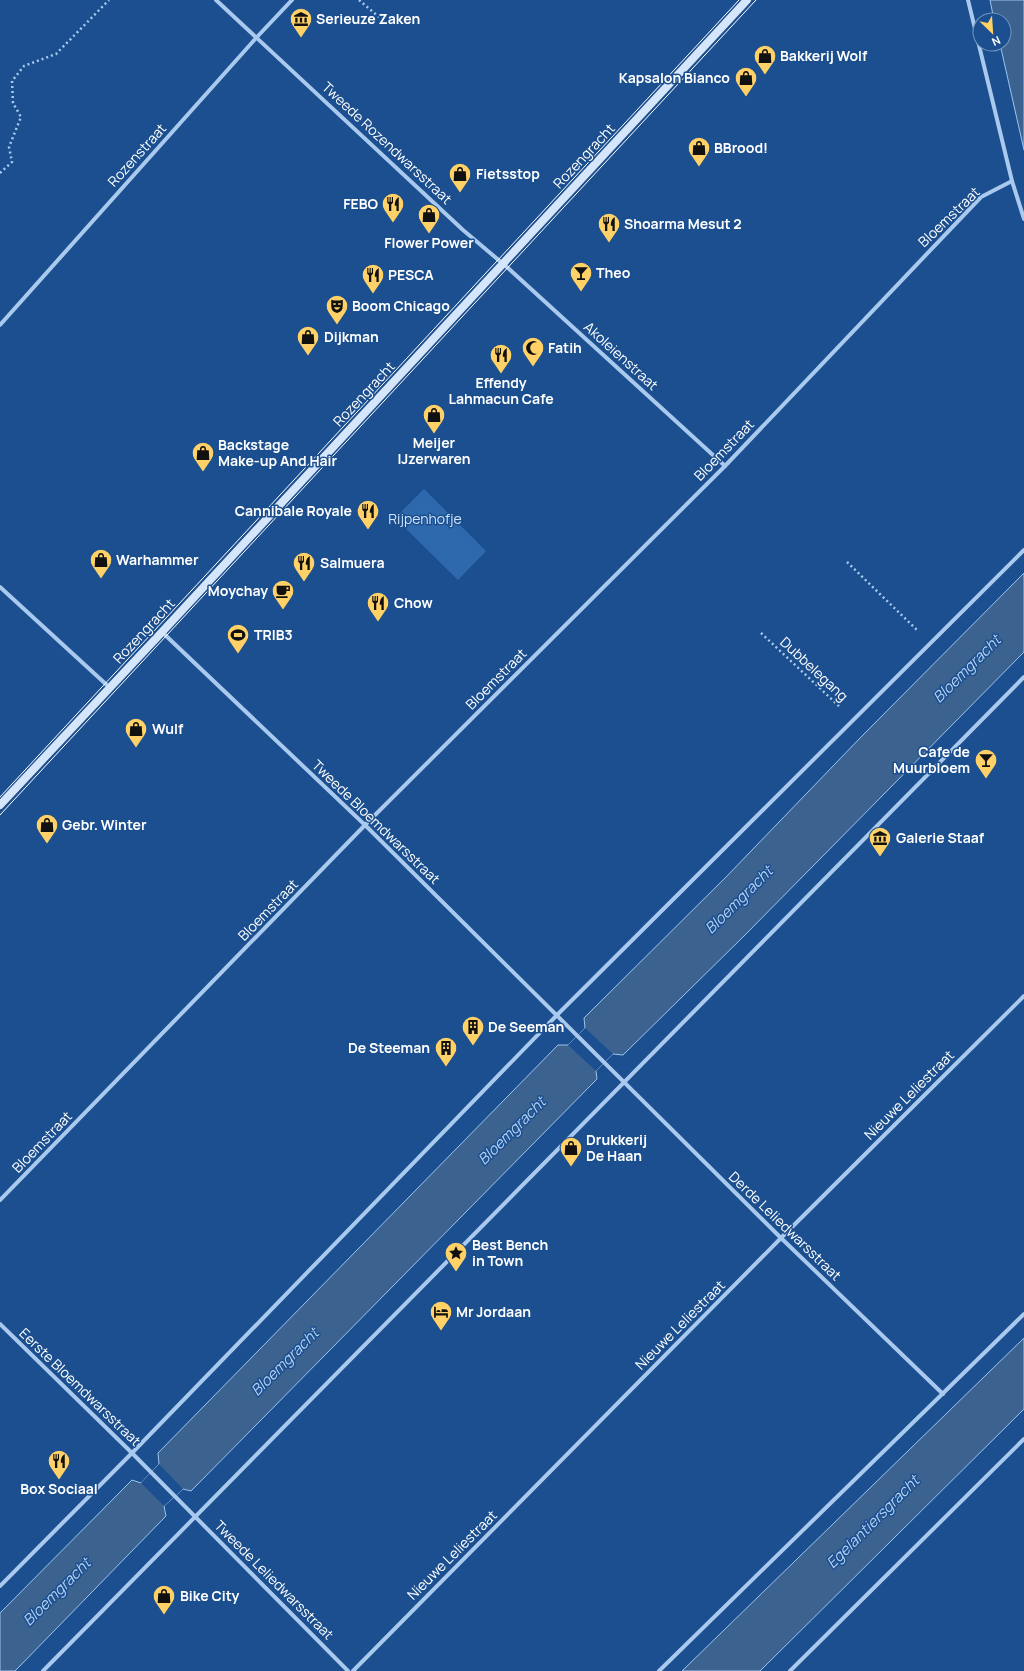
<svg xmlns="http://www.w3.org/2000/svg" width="1024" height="1671" font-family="Manrope,sans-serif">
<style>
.green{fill:#2e69ad}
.water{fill:#3c6290;stroke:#9cc4f0}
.pier{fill:#1b4f8f}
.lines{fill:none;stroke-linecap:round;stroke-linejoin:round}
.path{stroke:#a9c9ee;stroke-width:2.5;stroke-dasharray:2 3;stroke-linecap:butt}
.street{stroke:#a9c9ee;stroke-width:4}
.secondary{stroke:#d6e6fa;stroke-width:8}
.tram{stroke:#fff;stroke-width:1}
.labels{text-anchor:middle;stroke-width:3;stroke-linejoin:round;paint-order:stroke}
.poi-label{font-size:14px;font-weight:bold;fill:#fff;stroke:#1b4f8f;text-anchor:start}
.street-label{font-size:14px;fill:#fff;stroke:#1b4f8f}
.park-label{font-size:14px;fill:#cfe3fa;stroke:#1b4f8f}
.water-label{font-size:15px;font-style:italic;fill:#b5d3f5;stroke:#1b4f8f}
</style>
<rect width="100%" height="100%" fill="#1b4f8f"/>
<path class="green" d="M424,489L486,551L458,580L395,518Z"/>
<g class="water">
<path d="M990,0H1024V150L1000,44H1004V20H994Z"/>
<path d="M1024,573V652L744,936L623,1055L613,1054L596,1071L597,1079L191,1491L183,1489L164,1506L166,1516L15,1671H0V1613L132,1480L141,1483L159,1464L158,1453L558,1045H568L585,1028L584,1018L727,876L861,737Z"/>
<path d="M1024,1338V1409L760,1671H682Z"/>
</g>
<g class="pier">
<path d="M585,1028L613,1054L596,1071L568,1045Z"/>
<path d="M159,1464L183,1489L164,1506L141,1483Z"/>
</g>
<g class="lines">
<g class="path">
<path d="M359,0L379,17"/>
<path d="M0,173L12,162L9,147L21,117L13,103L12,81L24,66L56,54L109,0"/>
<path d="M847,562L918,631"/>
<path d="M761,633L841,708"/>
</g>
<g class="street">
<path d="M216,0L463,230L508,268L725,466"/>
<path d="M968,0L1012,181L1024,219"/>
<path d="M0,325L257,37L292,0"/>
<path d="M0,587L109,687"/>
<path d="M162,632L365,825L781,1238L943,1394"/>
<path d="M0,1200L365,825L725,466L981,197L1012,181"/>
<path d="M0,1324L132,1453L348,1671"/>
<path d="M0,1586L132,1453L557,1015L1024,550"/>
<path d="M43,1671L1024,677"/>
<path d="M353,1671L781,1238L1024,996"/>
<path d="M659,1671L1024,1314"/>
<path d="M790,1671L1024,1439"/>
</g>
<path class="secondary" d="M0,805L162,632L747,0"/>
<g class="tram">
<path d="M0,797L739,0"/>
<path d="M0,815L756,0"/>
</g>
</g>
<defs>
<g id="museum-pin" transform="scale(1.15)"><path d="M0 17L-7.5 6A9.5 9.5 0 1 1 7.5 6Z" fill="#ffd166" stroke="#1b4f8f"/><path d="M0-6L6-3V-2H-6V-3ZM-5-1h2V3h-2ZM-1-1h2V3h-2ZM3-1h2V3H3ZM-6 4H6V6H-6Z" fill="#111"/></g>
<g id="shop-pin" transform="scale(1.15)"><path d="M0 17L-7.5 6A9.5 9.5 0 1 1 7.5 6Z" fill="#ffd166" stroke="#1b4f8f"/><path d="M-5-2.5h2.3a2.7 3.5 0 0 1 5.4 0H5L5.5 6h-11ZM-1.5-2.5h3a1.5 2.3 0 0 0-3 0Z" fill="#111"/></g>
<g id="restaurant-pin" transform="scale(1.15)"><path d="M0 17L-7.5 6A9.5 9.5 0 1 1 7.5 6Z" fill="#ffd166" stroke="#1b4f8f"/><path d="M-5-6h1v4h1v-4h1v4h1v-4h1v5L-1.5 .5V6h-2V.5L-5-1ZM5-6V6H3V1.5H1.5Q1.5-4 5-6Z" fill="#111"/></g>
<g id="bar-pin" transform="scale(1.15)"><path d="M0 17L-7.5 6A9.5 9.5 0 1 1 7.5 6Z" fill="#ffd166" stroke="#1b4f8f"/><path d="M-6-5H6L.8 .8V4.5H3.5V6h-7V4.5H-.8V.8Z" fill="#111"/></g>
<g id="theatre-pin" transform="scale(1.15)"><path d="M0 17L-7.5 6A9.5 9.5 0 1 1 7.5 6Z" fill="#ffd166" stroke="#1b4f8f"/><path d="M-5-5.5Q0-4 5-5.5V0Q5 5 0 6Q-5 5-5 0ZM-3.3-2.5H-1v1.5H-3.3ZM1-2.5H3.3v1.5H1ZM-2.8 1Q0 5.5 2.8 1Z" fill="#111"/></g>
<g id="mosque-pin" transform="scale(1.15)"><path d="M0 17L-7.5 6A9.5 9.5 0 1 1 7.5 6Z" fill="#ffd166" stroke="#1b4f8f"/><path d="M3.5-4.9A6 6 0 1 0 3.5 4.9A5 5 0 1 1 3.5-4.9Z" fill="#111"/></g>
<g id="cafe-pin" transform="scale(1.15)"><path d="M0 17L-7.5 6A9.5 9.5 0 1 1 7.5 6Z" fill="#ffd166" stroke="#1b4f8f"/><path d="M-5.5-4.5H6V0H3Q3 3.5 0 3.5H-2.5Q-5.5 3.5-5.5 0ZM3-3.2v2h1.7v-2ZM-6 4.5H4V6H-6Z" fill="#111"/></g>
<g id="stadium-pin" transform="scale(1.15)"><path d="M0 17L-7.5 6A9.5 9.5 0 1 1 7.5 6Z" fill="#ffd166" stroke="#1b4f8f"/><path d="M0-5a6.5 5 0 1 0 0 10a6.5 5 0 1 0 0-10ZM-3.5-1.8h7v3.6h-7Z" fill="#111"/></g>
<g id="building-pin" transform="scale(1.15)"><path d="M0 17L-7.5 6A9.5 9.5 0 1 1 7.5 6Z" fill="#ffd166" stroke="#1b4f8f"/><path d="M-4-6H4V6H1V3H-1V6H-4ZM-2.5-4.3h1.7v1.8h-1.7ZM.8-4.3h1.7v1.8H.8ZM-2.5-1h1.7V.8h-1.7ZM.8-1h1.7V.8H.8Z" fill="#111"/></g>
<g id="sight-pin" transform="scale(1.15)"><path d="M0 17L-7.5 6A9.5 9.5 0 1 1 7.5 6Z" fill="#ffd166" stroke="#1b4f8f"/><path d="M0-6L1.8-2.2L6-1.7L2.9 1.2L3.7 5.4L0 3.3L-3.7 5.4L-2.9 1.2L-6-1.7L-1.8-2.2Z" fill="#111"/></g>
<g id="hotel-pin" transform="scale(1.15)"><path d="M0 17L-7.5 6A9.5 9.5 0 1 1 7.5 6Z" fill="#ffd166" stroke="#1b4f8f"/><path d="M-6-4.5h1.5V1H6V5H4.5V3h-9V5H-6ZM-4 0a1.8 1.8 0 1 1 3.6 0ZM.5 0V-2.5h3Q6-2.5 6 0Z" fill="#111"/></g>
</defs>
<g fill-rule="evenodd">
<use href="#museum-pin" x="301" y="19"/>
<use href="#shop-pin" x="765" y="56"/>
<use href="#shop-pin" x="746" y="78"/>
<use href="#shop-pin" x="699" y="148"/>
<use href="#shop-pin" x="460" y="174"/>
<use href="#restaurant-pin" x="393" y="204"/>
<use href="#shop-pin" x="429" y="215"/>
<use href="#restaurant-pin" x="609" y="224"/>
<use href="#bar-pin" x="581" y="273"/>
<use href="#restaurant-pin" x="373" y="275"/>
<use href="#theatre-pin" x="337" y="306"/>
<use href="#shop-pin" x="308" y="337"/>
<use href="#mosque-pin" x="533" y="348"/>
<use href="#restaurant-pin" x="501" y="355"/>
<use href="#shop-pin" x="434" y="415"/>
<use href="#shop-pin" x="203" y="453"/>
<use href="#restaurant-pin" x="368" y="511"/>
<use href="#shop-pin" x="101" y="560"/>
<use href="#restaurant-pin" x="304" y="563"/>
<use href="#cafe-pin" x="283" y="591"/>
<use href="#restaurant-pin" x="378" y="603"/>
<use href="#stadium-pin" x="238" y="635"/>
<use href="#shop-pin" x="136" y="729"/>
<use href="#bar-pin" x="986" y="760"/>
<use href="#shop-pin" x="47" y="825"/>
<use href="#museum-pin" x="880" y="838"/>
<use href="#building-pin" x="473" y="1027"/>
<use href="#building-pin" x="446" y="1048"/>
<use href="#shop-pin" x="571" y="1148"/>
<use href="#sight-pin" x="456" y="1253"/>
<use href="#hotel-pin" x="441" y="1312"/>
<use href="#restaurant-pin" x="59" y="1461"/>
<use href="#shop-pin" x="164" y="1596"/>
</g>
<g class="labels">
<g class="poi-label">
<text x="316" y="24">Serieuze Zaken</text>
<text x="780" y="61">Bakkerij Wolf</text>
<text x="730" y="83" text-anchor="end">Kapsalon Bianco</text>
<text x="714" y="153">BBrood!</text>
<text x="476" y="179">Fietsstop</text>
<text x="378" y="209" text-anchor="end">FEBO</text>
<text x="624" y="229">Shoarma Mesut 2</text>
<text x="429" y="248" text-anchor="middle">Flower Power</text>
<text x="596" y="278">Theo</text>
<text x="388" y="280">PESCA</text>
<text x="352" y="311">Boom Chicago</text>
<text x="324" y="342">Dijkman</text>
<text x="548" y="353">Fatih</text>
<text x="501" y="388" text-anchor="middle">Effendy<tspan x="501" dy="16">Lahmacun Cafe</tspan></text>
<text x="434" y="448" text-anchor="middle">Meijer<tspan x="434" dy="16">IJzerwaren</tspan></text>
<text x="218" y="450">Backstage<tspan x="218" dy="16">Make-up And Hair</tspan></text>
<text x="352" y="516" text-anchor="end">Cannibale Royale</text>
<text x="116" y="565">Warhammer</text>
<text x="320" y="568">Salmuera</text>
<text x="268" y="596" text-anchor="end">Moychay</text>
<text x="394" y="608">Chow</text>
<text x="254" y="640">TRIB3</text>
<text x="152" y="734">Wulf</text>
<text x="970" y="757" text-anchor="end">Cafe de<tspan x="970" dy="16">Muurbloem</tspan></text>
<text x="62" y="830">Gebr. Winter</text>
<text x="896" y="843">Galerie Staaf</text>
<text x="488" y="1032">De Seeman</text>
<text x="430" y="1053" text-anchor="end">De Steeman</text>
<text x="586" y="1145">Drukkerij<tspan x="586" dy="16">De Haan</tspan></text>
<text x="472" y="1250">Best Bench<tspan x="472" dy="16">in Town</tspan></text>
<text x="456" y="1317">Mr Jordaan</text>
<text x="59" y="1494" text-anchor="middle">Box Sociaal</text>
<text x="180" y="1601">Bike City</text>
</g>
<g class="street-label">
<text transform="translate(387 143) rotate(43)" y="5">Tweede Rozendwarsstraat</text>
<text transform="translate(137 155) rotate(-48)" y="5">Rozenstraat</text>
<text transform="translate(584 156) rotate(-47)" y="5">Rozengracht</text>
<text transform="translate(949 217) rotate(-44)" y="5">Bloemstraat</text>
<text transform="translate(621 356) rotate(42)" y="5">Akoleienstraat</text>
<text transform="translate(364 394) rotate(-47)" y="5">Rozengracht</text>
<text transform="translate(724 450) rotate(-46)" y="5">Bloemstraat</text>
<text transform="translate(144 631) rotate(-47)" y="5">Rozengracht</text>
<text transform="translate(814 669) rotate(43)" y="5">Dubbelegang</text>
<text transform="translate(496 679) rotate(-45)" y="5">Bloemstraat</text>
<text transform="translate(376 822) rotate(44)" y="5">Tweede Bloemdwarsstraat</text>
<text transform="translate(268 910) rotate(-46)" y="5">Bloemstraat</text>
<text transform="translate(909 1095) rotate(-45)" y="5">Nieuwe Leliestraat</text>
<text transform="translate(42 1142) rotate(-46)" y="5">Bloemstraat</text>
<text transform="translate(785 1226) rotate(44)" y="5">Derde Leliedwarsstraat</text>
<text transform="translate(680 1325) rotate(-45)" y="5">Nieuwe Leliestraat</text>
<text transform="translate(80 1387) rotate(44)" y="5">Eerste Bloemdwarsstraat</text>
<text transform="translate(452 1555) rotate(-45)" y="5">Nieuwe Leliestraat</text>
<text transform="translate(274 1580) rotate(45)" y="5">Tweede Leliedwarsstraat</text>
</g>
<g class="park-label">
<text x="425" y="524">Rijpenhofje</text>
</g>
<g class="water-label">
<text transform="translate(967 669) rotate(-45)" y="5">Bloemgracht</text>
<text transform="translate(739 900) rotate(-45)" y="5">Bloemgracht</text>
<text transform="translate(512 1131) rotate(-45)" y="5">Bloemgracht</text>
<text transform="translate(285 1362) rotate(-45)" y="5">Bloemgracht</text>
<text transform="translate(873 1522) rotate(-45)" y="5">Egelantiersgracht</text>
<text transform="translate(57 1592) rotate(-45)" y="5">Bloemgracht</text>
</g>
</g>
<g transform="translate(992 32) rotate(155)"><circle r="19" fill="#1b4f8f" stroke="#7695bc"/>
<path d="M0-3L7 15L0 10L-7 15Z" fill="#ffd166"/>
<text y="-6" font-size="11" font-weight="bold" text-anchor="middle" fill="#ffffff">N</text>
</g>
</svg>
